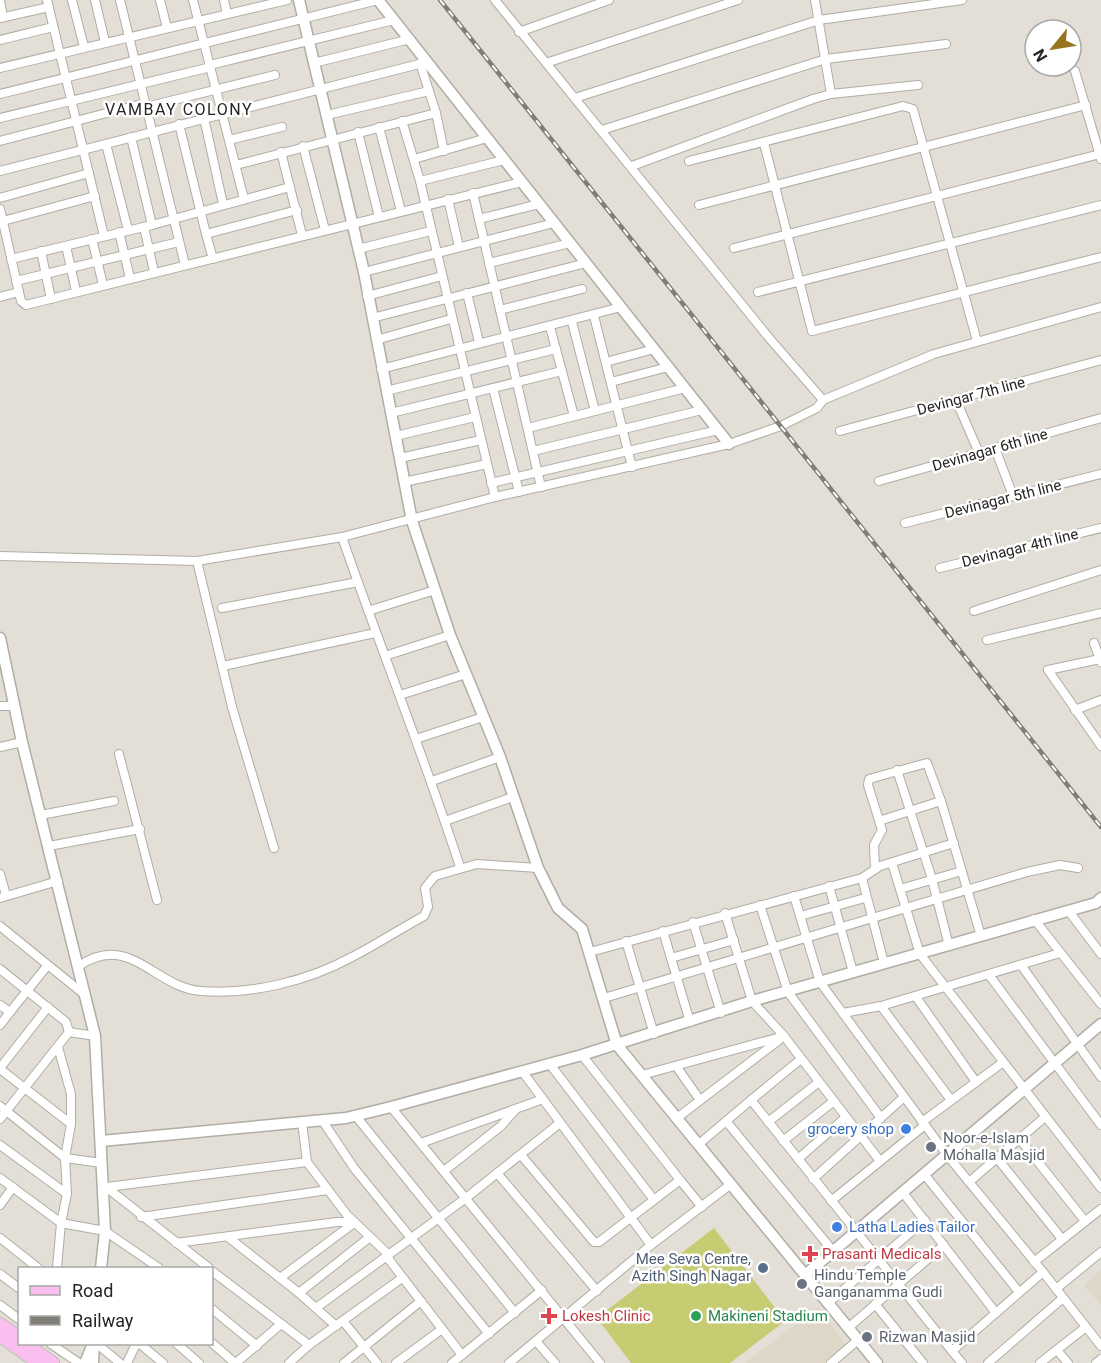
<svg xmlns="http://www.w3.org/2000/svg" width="1101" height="1363" font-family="Roboto,sans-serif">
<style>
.built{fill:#ded7c7}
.pitch{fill:#c6cc71}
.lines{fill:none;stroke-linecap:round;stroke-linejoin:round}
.minor-casing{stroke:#b0ada5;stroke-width:10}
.tertiary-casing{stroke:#b0ada5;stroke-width:13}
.primary-casing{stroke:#bebebd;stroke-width:14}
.minor{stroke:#fff;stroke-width:8}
.tertiary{stroke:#fff;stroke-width:10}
.primary{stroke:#fabfee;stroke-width:12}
.rail-casing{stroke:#817e79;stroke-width:4.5}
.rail{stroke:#fff;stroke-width:2;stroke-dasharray:7;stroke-linecap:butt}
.shop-dot{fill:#3f7fe0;stroke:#fff;stroke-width:2}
.worship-dot{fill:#6b7280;stroke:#fff;stroke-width:2}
.health-dot{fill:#e0444e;stroke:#fff;stroke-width:2}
.service-dot{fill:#5c6f8a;stroke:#fff;stroke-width:2}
.leisure-dot{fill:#2e9e5b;stroke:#fff;stroke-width:2}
.labels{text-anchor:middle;stroke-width:5;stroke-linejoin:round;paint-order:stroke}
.street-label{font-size:15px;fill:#262522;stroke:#fff}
.shop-label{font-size:15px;fill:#366cbe;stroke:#fff;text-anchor:end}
.worship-label{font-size:15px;fill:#5b616d;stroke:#fff;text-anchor:start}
.health-label{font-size:15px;fill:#be3a42;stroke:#fff;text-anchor:start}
.service-label{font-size:15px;fill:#4e5e75;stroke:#fff;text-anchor:end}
.leisure-label{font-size:15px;fill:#27864d;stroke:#fff;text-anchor:start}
.neighbourhood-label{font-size:16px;letter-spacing:1.5px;fill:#262522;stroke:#fff}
</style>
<rect width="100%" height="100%" fill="#e3dfd7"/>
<g class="built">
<path d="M1101,1270V1305L1084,1285Z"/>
<path d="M818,1307L847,1346L825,1363H745Z"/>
</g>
<path class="pitch" d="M714,1228L785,1321L730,1363H631L597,1318Z"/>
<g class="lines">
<g class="minor-casing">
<g id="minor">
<path d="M0,0L3,17"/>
<path d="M47,0L104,236"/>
<path d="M72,0L84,47"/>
<path d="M95,0L105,42"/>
<path d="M120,0L185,265"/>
<path d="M160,0L167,28"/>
<path d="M193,0L244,199"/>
<path d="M224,0L227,14"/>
<path d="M495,0L770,339L823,400L934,354L1101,307"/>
<path d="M815,0L831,94"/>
<path d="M0,18L49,7"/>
<path d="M519,32L609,0"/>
<path d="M0,40L53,27"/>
<path d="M314,63L410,39"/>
<path d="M420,63L436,113L444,151"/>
<path d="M546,63L738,0"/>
<path d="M210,65L394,20"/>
<path d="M0,68L287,0"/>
<path d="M1075,71L1101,159"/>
<path d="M0,94L378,0"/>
<path d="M575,98L819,20L962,0"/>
<path d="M146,107L275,75"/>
<path d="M327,115L429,91"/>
<path d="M0,118L211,67"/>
<path d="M204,118L223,204"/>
<path d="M402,121L420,181L495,497"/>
<path d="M179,124L206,234"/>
<path d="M379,127L401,211"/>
<path d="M602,130L826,59L946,44"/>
<path d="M358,132L379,217"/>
<path d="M131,137L152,225"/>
<path d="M229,140L282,127"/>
<path d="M0,141L145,103"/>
<path d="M764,143L812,331L1101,257"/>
<path d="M106,144L128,230"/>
<path d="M303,146L325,230"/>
<path d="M281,152L302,235"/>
<path d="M414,159L487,138"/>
<path d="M689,161L903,106L913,109L977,341"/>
<path d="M236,165L436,113"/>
<path d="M632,166L813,99L831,94L918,85"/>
<path d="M0,171L427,62"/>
<path d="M420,181L504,160"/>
<path d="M473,193L541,487"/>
<path d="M0,198L89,173"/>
<path d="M448,199L459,247"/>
<path d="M699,205L1086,105"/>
<path d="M0,209L21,301L26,305L522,182"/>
<path d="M479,219L539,204"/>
<path d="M3,221L95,196"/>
<path d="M144,227L154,272"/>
<path d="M119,232L130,278"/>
<path d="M92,239L103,285"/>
<path d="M66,246L76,291"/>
<path d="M734,248L1100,154"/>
<path d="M358,249L431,231"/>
<path d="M41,251L51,299"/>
<path d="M11,259L152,225L290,187"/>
<path d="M213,259L206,234L297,210"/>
<path d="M489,263L570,243"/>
<path d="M364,272L554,223"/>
<path d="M16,281L179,242"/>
<path d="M758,292L1101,205"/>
<path d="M467,293L479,342"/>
<path d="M367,296L442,276"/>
<path d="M0,297L19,292"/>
<path d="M500,310L582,289"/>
<path d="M594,316L632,467"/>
<path d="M372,318L586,263"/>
<path d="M572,322L595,411"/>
<path d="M550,327L574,416"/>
<path d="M376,340L451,319"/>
<path d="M606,362L654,349"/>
<path d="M381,369L621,307"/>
<path d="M611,382L668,367"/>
<path d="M493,388L519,492"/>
<path d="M386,391L556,349"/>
<path d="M956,400L979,453"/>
<path d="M391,413L562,371"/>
<path d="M528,428L685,388"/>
<path d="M840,431L1101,360"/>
<path d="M396,436L475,417"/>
<path d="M995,448L1013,496"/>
<path d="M533,451L702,410"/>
<path d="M400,458L481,440"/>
<path d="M879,481L1101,418"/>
<path d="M404,482L487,464"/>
<path d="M491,483L718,430"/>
<path d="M905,523L1101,474"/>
<path d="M342,537C380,647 424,756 460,867"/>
<path d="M0,556L197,561L342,537L495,497L729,444L781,426L817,408L823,400"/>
<path d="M197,561L232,707L274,848"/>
<path d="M940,568L1101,528"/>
<path d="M222,608L358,582"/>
<path d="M368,611L435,590"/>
<path d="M974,611L1101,570"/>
<path d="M987,640L1101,613"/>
<path d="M1094,643L1101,662"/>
<path d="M385,656L450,635"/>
<path d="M1100,659L1048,670L1101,746"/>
<path d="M223,666L375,633"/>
<path d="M400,695L466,674"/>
<path d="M0,706H14"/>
<path d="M1075,710L1101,700"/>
<path d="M416,739L483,717"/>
<path d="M0,747L22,742"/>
<path d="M119,754L157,900"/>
<path d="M897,770L932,879L949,946"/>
<path d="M432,781L500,757"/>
<path d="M41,815L114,801"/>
<path d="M445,821L513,797"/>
<path d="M879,821L941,801"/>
<path d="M49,846L140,829"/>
<path d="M892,863L920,954L1101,1188"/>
<path d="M875,869L874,845L882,830L868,785L869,779L927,763L941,801L981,936"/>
<path d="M0,874L6,895"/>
<path d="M862,878L884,963"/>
<path d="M829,886L853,972"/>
<path d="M900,889L962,871"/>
<path d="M794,896L820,982L947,1155L1043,1272"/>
<path d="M0,898L58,881"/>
<path d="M760,905L788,992L881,1118"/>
<path d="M1068,910L1101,954"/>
<path d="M725,913L752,1001L784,1036L880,1161"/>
<path d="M800,916L865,898"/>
<path d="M1034,919L1101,1004"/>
<path d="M693,922L721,1013"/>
<path d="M0,926L85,995"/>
<path d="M663,931L690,1022"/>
<path d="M626,941L654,1034"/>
<path d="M590,952L862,878L880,866L954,843"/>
<path d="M671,958L734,940"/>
<path d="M1021,965L1101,1077"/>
<path d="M79,966C129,931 155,988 201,991C251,995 308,981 352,957C377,944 400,929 424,916L428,907L425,888L435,876L477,864L538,868"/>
<path d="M0,969L66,1022L69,1032L0,1119"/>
<path d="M989,975L1101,1125"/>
<path d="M916,997L976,1082"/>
<path d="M604,998L1027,872L1060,865L1078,868"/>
<path d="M0,1005L10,1012L47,966"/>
<path d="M881,1006L1060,953"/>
<path d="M843,1013L881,1006L951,1100"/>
<path d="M0,1025L10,1012"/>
<path d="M69,1032L95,1036"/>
<path d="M58,1047L71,1094V1124"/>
<path d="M549,1063L654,1200"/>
<path d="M676,1066L700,1100"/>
<path d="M0,1068L48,1007"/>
<path d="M0,1069L71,1124L65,1158L67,1194L61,1223L57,1268"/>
<path d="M522,1071L651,1245"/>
<path d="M642,1075L784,1036"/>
<path d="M751,1100L801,1059"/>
<path d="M0,1106L65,1158L102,1163"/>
<path d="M391,1107L600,1363"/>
<path d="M355,1115L515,1313"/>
<path d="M677,1118L779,1040"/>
<path d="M322,1120L354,1168L489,1334"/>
<path d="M726,1121L833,1251"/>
<path d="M768,1122L819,1082"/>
<path d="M922,1122L1002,1063"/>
<path d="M1019,1138L1085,1221"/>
<path d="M783,1141L834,1101"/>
<path d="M421,1143L543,1099"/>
<path d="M699,1144L751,1100L952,1351"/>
<path d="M0,1145L67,1194"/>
<path d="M521,1155L594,1242H599L680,1180L582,1055"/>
<path d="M997,1158L1062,1239"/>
<path d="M798,1159L846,1117"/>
<path d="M307,1162L347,1215L389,1255"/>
<path d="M444,1171L501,1126L516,1109"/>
<path d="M497,1173L597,1291"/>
<path d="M924,1174L1019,1292"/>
<path d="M0,1178L61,1223L105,1231L159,1268"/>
<path d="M813,1179L904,1097"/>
<path d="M680,1180L702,1207"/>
<path d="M969,1182L1045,1117"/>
<path d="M106,1187L209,1268"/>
<path d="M107,1187L307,1162L302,1122"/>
<path d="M904,1194L996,1313"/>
<path d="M831,1201L925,1125"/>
<path d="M0,1205L13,1187"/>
<path d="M141,1217L328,1190"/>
<path d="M228,1237L299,1293L336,1326"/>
<path d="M0,1238L38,1268"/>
<path d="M176,1243L337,1222H354"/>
<path d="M387,1257L462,1355"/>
<path d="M1034,1262L1101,1209"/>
<path d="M212,1271L309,1345L402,1278"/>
<path d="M0,1274L20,1289"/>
<path d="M280,1278L354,1223"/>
<path d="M1056,1289L1101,1252"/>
<path d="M299,1293L370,1237"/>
<path d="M828,1303L925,1220"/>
<path d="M875,1304L923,1363"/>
<path d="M0,1305L20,1320"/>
<path d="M316,1308L466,1198L560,1123"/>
<path d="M212,1309L257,1346"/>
<path d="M343,1321L377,1363"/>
<path d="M848,1328L944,1245"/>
<path d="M536,1341L555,1363"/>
<path d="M212,1343L235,1363"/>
<path d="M51,1344L79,1363"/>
<path d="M97,1344L120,1363"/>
<path d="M140,1344L163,1363"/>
<path d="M177,1344L199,1363"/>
<path d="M1057,1350L1068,1363"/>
<path d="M127,1363L136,1344"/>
<path d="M236,1363L281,1324"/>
<path d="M289,1363L309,1345"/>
<path d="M344,1363L421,1301"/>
<path d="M396,1363L442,1329"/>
<path d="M452,1363L542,1290"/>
<path d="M509,1363L651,1245L731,1184"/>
<path d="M831,1363L858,1340"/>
<path d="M962,1363L952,1351L1043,1272L1101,1346"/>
<path d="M988,1363L1063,1298"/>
<path d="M1040,1363L1086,1327"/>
<path d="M1096,1363L1101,1359"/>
</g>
</g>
<g class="tertiary-casing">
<g id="tertiary">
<path d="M299,0L364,272L412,521L450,635L500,757L538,868L558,908L582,929L617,1045L877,1363"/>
<path d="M378,0L729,444"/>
<path d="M0,638L22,742L95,1036L105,1231L101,1268"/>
<path d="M101,1141L346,1118L391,1107L582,1055L752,1001L1096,903L1101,898"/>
<path d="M805,1275L1101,1024"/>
<path d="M85,1363L93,1344"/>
<path d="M93,1363L94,1344"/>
</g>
</g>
<g class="primary-casing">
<g id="primary">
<path d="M0,1324L20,1338"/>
<path d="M0,1336L38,1363"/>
<path d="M26,1344L53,1363"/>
</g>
</g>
<use href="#minor" class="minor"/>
<use href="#tertiary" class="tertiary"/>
<use href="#primary" class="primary"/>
<g class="rail-casing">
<path id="rail" d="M440,0L1101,827"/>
</g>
<use href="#rail" class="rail"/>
</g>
<g class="shop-dot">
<circle cx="906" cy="1129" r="6"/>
<circle cx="837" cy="1227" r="6"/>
</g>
<g class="worship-dot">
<circle cx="931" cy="1147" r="6"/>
<circle cx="802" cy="1284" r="6"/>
<circle cx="867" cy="1337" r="6"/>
</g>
<g class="health-dot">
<path d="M807 1245h6v6h6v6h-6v6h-6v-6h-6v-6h6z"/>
<path d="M546 1307h6v6h6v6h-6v6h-6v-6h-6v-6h6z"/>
</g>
<circle class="service-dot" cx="763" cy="1268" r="6"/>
<circle class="leisure-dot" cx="696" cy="1316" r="6"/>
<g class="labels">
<g class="street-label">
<text transform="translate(971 396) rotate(-15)" y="5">Devingar 7th line</text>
<text transform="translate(990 450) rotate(-16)" y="5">Devinagar 6th line</text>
<text transform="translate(1003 499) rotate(-14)" y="5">Devinagar 5th line</text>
<text transform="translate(1020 548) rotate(-14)" y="5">Devinagar 4th line</text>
</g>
<g class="shop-label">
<text x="894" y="1134">grocery shop</text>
<text x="849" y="1232" text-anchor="start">Latha Ladies Tailor</text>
</g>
<g class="worship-label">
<text x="943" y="1143">Noor-e-Islam<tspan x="943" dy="17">Mohalla Masjid</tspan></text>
<text x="814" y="1280">Hindu Temple<tspan x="814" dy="17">Ganganamma Gudi</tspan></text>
<text x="879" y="1342">Rizwan Masjid</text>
</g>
<g class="health-label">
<text x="822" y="1259">Prasanti Medicals</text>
<text x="562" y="1321">Lokesh Clinic</text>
</g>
<g class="service-label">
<text x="751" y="1264">Mee Seva Centre,<tspan x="751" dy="17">Azith Singh Nagar</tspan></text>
</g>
<g class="leisure-label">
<text x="708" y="1321">Makineni Stadium</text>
</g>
<g class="neighbourhood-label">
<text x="179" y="115">VAMBAY COLONY</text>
</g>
</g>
<rect x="18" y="1267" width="195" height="78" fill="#ffffff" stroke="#a8a8a7" stroke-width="1.5"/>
<rect x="30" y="1286" width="30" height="9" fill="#fabfee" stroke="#a8a8a7" stroke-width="1.5"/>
<text x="72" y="1297" font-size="18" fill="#262522">Road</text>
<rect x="30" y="1316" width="30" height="9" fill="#817e79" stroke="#a8a8a7" stroke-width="1.5"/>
<text x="72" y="1327" font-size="18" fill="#262522">Railway</text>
<g transform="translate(1053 48) rotate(240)"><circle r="28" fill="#ffffff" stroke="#a8a8a7" stroke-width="1.5"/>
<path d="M0-4.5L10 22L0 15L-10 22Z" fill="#96751e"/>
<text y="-9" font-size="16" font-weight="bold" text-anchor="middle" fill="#262522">N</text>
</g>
</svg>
